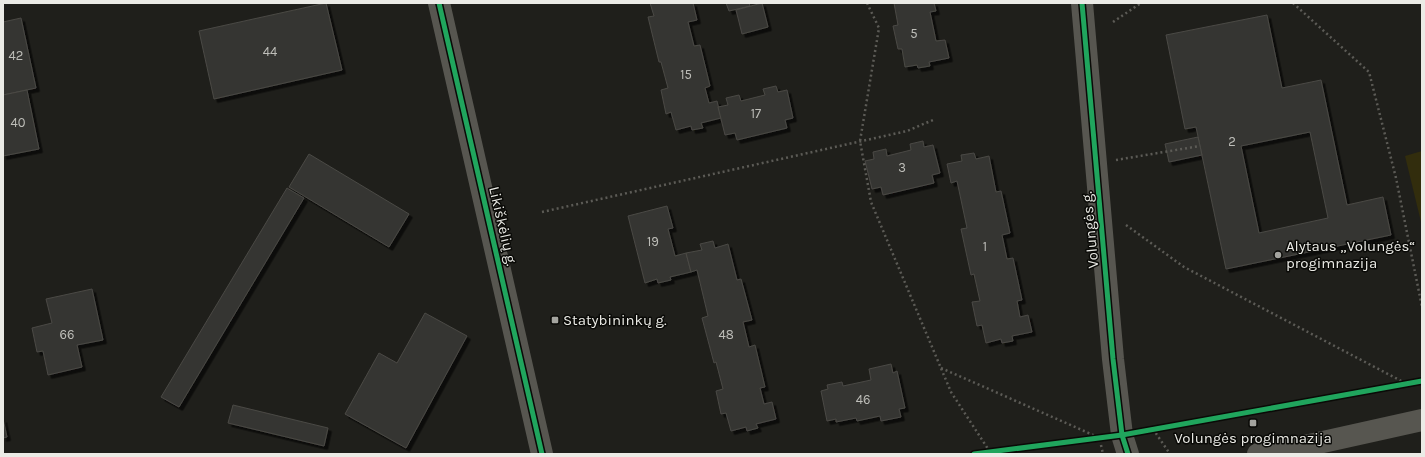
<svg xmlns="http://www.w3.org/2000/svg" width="1425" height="457" font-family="Karla,sans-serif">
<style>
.green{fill:#322d0d}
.building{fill:#363632;stroke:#4a4945;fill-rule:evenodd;filter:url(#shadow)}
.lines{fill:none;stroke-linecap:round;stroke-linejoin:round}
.path{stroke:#5c5b56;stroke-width:2.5;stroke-dasharray:2 3;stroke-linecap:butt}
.minor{stroke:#575650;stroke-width:22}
.cycleway-casing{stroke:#0a0a07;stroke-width:8}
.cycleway{stroke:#20a55d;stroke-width:5}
.poi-dot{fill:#a4a49f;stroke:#0a0a07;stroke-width:1.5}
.labels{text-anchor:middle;stroke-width:3;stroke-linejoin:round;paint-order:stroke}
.number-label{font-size:13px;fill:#bebeb9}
.street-label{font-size:15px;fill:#ebebe6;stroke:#0a0a07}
.poi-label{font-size:15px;fill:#ebebe6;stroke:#0a0a07;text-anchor:start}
</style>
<defs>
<filter id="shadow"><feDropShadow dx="3.5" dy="3.5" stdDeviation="0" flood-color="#0009"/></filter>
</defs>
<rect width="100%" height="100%" fill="#1f1f1b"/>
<path class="green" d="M1422,151V226L1405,156Z"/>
<g class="building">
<path d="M326,3L342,70L214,99L199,31Z"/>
<path d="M650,3H693L697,20L688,22L694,46L700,45L710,86L705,88L709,103L717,101L721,118L701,123L703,128L692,130L691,126L676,130L671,112L666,114L661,90L668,88L661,62H659L648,17L654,16Z"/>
<path d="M726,3H749L750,6L729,11Z"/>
<path d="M762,3L768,27L742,34L736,10Z"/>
<path d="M894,3H934L936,11L930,12L936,41L945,40L949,58L929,62L930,66L918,68L917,65L905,67L902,49H898L893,26L898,25Z"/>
<path d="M1267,15L1282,88L1321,80L1347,205L1383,197L1391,235L1226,269L1196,127L1185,129L1166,35ZM1310,132L1328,218L1259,233L1241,146Z"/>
<path d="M21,18L36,88L3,95V22Z"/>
<path d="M776,86L778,92L787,90L793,118L785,120L787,128L737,140L735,133L725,135L718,107L728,105L726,98L739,95L741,101L765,95L763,89Z"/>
<path d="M27,90L39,149L3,156V95Z"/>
<path d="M1198,137L1202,155L1169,162L1165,144Z"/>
<path d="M923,141L924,147L933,145L940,173L932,175L934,183L883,195L881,187L872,189L865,161L874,159L873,152L886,149L887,156L911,150L910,144Z"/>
<path d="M974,153L976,159L989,156L996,192L1001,191L1010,233L1002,235L1007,259L1013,258L1022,300L1017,301L1020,317L1028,315L1032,332L1012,336L1013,341L1002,343L1001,339L986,343L982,325L977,326L972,302L980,301L974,274L971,275L961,229L967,228L957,181L951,183L947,164L962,161L961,155Z"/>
<path d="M309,154L409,214L389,247L289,187Z"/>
<path d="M287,188L304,198L179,407L161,397Z"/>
<path d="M667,206L673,228L668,229L675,256L686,253L691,272L670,277L671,280L658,283L657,279L645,283L628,216Z"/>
<path d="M713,241L715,248L728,244L737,280L741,279L752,320L743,322L749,347L755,345L765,387L760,388L764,404L772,402L776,419L756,424L758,428L747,431L746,427L731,431L726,413L721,414L716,391L723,389L716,362L714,363L702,318L708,316L697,270L691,272L686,253L702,250L700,244Z"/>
<path d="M92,289L103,340L77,345L82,367L48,375L43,351L37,352L32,328L52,323L46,299Z"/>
<path d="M425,313L467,336L406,448L345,414L379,353L397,363Z"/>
<path d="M891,364L893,373L897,371L905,408L899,409L901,417L881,421L880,416L857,421L856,418L836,422V419L827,421L821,391L828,389L827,385L842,382L843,386L871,380L869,369Z"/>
<path d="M233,405L328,428L324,446L228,423Z"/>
<path d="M3,419L7,437L3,438Z"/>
</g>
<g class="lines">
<g class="path">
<path d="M867,3L879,28L860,141L871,202L951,392L990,452"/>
<path d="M1293,3L1369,72L1396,178L1422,307"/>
<path d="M1113,22L1141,3"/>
<path d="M1116,160L1200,146"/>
<path d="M542,212L907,131L933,120"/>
<path d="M1126,225L1184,267L1407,384"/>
<path d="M941,368L1100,438"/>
<path d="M1153,429L1170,454"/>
<path d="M1143,431L1422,381"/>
<path d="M1101,445L1103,454"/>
<path d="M974,454L1102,438"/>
</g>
<g class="minor">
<path d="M439,3L542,454"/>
<path d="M1082,3L1113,359L1122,435L1128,454"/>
<path d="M1258,454L1296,448L1422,420"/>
</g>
<g class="cycleway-casing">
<g id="cycleway">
<path d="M439,3L542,454"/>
<path d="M1082,3L1113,359L1122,435L1128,454"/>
<path d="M974,454L1122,435L1422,381"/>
</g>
</g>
<use href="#cycleway" class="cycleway"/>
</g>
<g class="poi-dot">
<circle cx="1278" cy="255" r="4"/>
<rect x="551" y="316" width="8" height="8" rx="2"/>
<rect x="1249" y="419" width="8" height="8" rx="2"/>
</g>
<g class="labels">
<g class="number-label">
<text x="914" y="38">5</text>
<text x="270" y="56">44</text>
<text x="16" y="60">42</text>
<text x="686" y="79">15</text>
<text x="756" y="118">17</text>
<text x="18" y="127">40</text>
<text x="1232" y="146">2</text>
<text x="902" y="172">3</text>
<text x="653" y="246">19</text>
<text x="985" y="251">1</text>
<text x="67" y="339">66</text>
<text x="726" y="339">48</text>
<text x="863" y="404">46</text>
</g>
<g class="street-label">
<text transform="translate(503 226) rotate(77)" y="5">Likiškėlių g.</text>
<text transform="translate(1090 230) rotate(-95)" y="5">Volungės g.</text>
</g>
<g class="poi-label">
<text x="1286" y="251">Alytaus „Volungės“<tspan x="1286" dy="17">progimnazija</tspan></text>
<text x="563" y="325">Statybininkų g.</text>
<text x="1253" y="443" text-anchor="middle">Volungės progimnazija</text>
</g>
</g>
<rect width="1425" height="457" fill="none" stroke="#ebebe6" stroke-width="8"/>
</svg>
